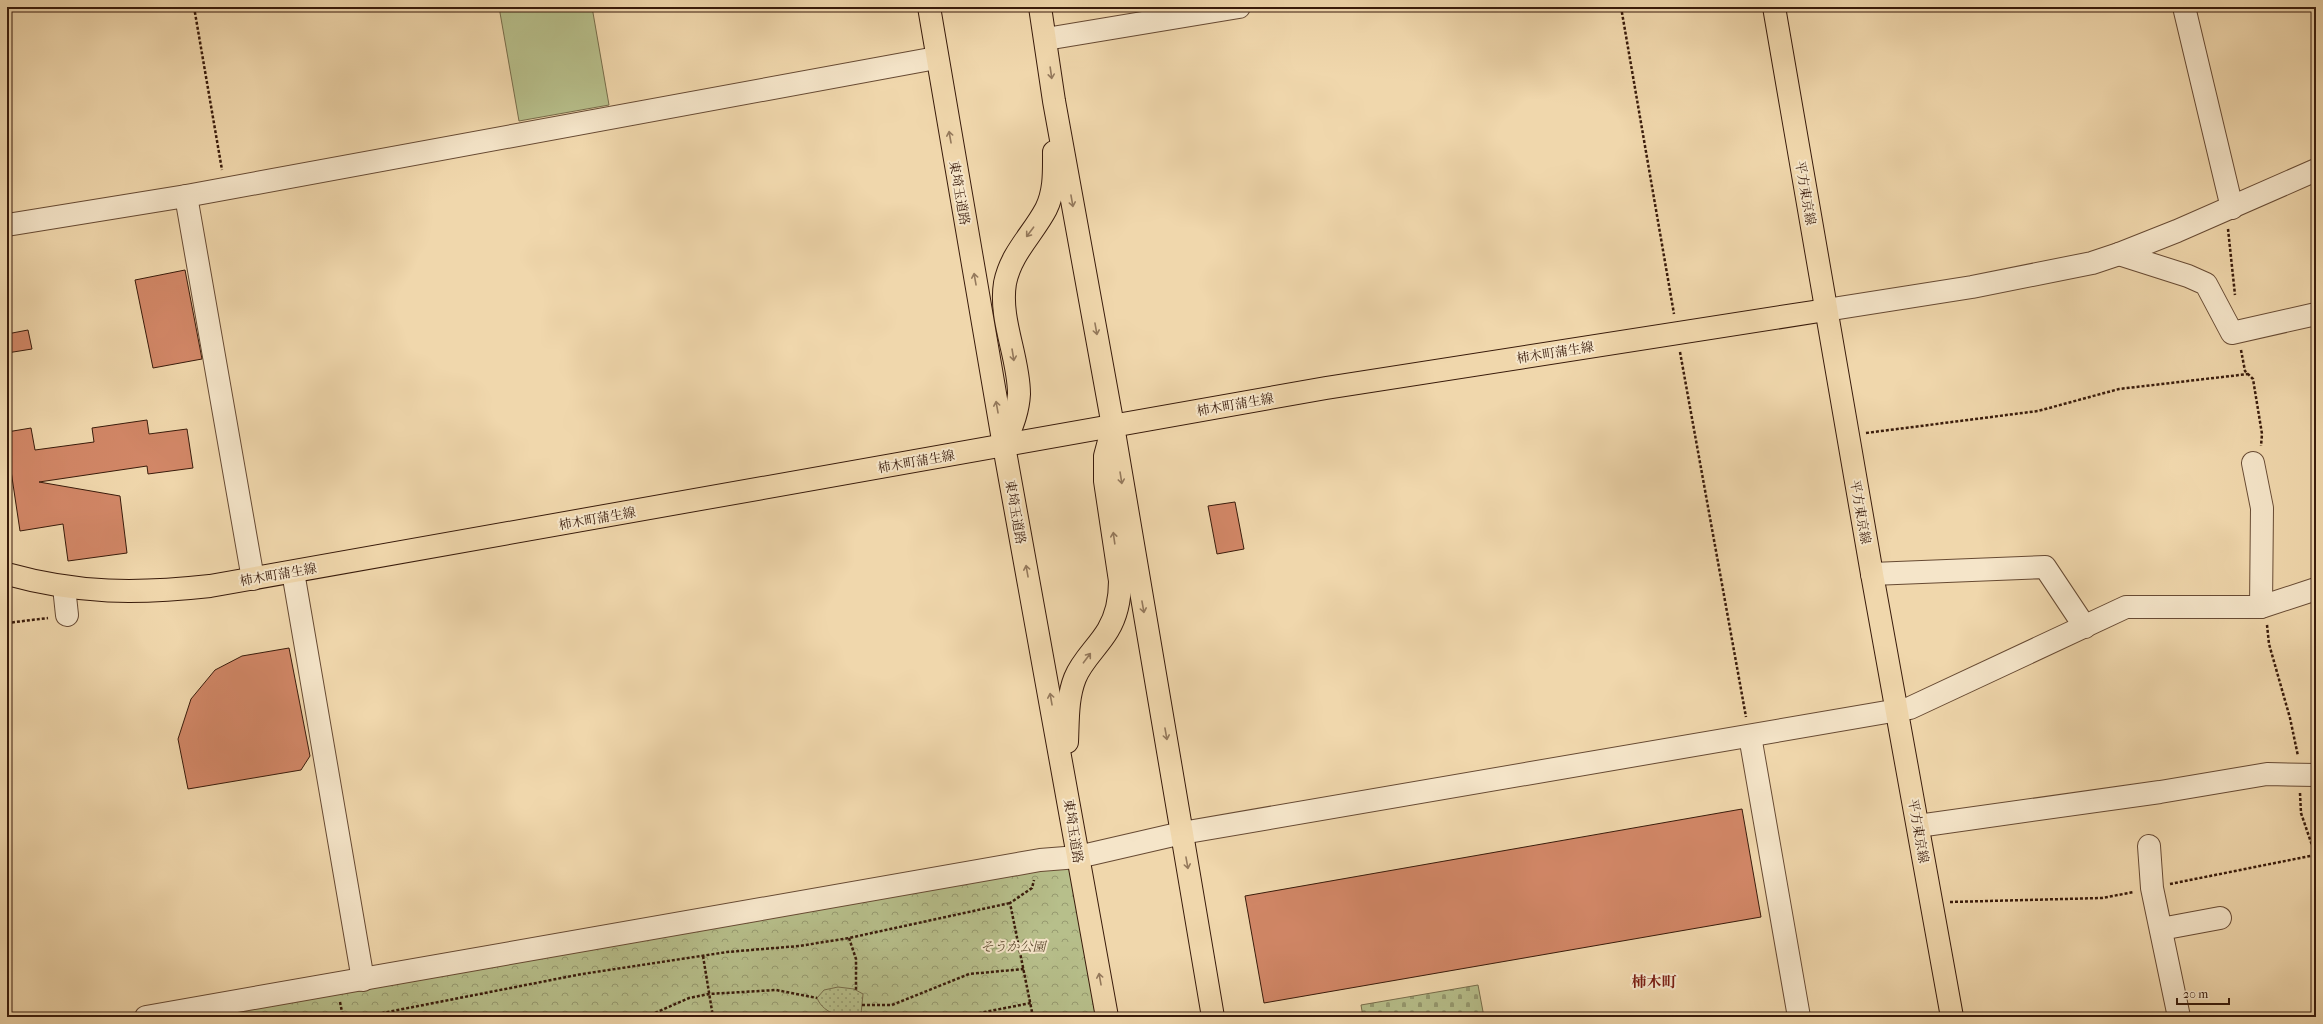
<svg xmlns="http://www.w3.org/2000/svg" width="2323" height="1024" font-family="'IM FELL French Canon','Noto Serif JP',serif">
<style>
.grass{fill:#b7bf8b;stroke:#786d4b}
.cemetery{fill:url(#cemetery-stones);stroke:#786d4b}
.park{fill:url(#park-crowns);stroke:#786d4b}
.garden{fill:url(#garden-dots);stroke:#786d4b}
.building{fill:#d28767;stroke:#391b0b}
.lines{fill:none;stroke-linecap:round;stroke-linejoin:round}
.minor-casing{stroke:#674a33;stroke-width:24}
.major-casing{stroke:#391b0b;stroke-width:24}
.highway-casing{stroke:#391b0b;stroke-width:24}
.path{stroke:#391b0b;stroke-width:2.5;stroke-dasharray:3 2;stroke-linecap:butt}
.minor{stroke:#f5e5c9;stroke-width:22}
.major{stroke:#f0d7ac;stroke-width:22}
.highway{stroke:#f0d7ac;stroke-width:22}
.oneway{stroke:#94795c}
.labels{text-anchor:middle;stroke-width:4;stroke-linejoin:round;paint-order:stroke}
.street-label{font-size:13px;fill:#391b0b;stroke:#f5e5c9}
.park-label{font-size:13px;font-style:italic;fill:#5f4c31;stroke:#f5e5c9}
.quarter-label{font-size:15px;font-weight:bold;fill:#7a1f14;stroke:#f5e5c9}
</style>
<defs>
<pattern id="cemetery-stones" width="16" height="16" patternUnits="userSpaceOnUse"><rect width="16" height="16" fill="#b7bf8b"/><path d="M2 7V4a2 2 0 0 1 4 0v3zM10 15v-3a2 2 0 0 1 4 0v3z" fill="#969a70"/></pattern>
<pattern id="park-crowns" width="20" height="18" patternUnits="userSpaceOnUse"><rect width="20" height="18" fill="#b7bf8b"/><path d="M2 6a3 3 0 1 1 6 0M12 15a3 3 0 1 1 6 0" fill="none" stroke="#969a70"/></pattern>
<pattern id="garden-dots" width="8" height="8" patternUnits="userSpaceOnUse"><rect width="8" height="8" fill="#b7bf8b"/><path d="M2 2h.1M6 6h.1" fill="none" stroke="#969a70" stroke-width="1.8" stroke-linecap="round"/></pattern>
</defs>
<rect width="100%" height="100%" fill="#f0d7ac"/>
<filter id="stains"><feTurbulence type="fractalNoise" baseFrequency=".005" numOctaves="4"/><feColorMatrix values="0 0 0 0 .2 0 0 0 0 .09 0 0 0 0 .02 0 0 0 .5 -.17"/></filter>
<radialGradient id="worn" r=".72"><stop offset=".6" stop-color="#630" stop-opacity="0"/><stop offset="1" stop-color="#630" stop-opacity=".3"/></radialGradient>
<path class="grass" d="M499,7H592L609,105L519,121Z"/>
<path class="cemetery" d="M1478,985L1484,1017H1363L1361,1005Z"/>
<path class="park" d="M1071,864L1098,1017H189Z"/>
<path class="garden" d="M838,987L854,989L863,994L861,1014C845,1019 824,1015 817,998L824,990Z"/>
<g class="building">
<path d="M185,270L202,359L153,368L135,280Z"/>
<path d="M28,330L32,349L7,353V334Z"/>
<path d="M147,420L149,434L187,429L193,468L148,474L147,466L39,482L120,496L127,553L68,561L63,524L20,531L10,464H7V432L31,428L35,450L94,442L92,428Z"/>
<path d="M1235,502L1244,549L1217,554L1208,506Z"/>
<path d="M289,648L310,756L301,770L188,789L178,739L191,699L215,670L242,656Z"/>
<path d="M1742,809L1761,917L1264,1003L1245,896Z"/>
</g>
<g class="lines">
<g class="minor-casing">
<g id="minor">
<path d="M2184,7L2232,208"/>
<path d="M1046,39L1239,7"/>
<path d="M186,196L253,579"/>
<path d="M7,225L186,196L936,58"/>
<path d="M2119,254L2188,276L2206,284L2232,333L2316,314"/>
<path d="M1826,310L1972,287L2092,263L2119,254L2177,231L2316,170"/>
<path d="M2253,463L2262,508L2261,607"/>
<path d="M293,572L363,980"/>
<path d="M1872,574L2045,567L2085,627"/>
<path d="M64,587L67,615"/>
<path d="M1750,736L1799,1017"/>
<path d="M1918,826L2160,792L2267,774L2316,775"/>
<path d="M2149,846L2152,888L2179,1017"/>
<path d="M2161,929L2220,918"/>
<path d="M146,1017L1040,860L1078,857L1182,833L1910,708L2126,607H2261L2316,589"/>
</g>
</g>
<g class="major-casing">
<g id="major">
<path d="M1774,7L1872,574L1952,1017"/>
<path d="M7,574C79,594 137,594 210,586L1326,388L1826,310"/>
</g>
</g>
<g class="highway-casing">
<g id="highway">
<path d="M929,7L1004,446L1107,1017"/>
<path d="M1040,7L1054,101L1113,426L1213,1017"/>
<path d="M1004,446C1011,428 1018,413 1019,394C1019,357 999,320 1005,283C1011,253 1033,234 1046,209C1055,191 1054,171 1054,152"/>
<path d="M1067,742C1068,721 1067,698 1075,678C1082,660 1098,647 1108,630C1117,615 1120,598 1120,581L1105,481V456L1109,441"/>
</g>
</g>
<g class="path">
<path d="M194,7L222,170"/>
<path d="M1621,7L1674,314"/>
<path d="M2228,229L2235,295"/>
<path d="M2241,350L2245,371L2253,379L2262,434L2261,446"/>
<path d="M1680,352L1746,717"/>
<path d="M1866,433L2038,411L2119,389L2248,374"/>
<path d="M7,623L48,618"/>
<path d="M2267,625L2269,644L2290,718L2298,756"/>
<path d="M2300,793L2301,813L2316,857"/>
<path d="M2170,884L2315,855"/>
<path d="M1950,902L2102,898L2134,892"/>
<path d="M849,938L856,959V990"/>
<path d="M703,956L713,1017"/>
<path d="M340,1002L343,1017"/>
<path d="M862,1005H892L969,974L1024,969"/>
<path d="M362,1017L582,974L727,952L799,946L849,938L1010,903"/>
<path d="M646,1017L689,998L709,994L776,990L817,998"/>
<path d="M848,1017V1015"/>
<path d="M959,1017L1031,1003"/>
<path d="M1033,1017L1010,903L1032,888L1034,880"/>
</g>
<use href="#minor" class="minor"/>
<use href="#major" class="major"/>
<use href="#highway" class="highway"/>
</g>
<defs><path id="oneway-shaft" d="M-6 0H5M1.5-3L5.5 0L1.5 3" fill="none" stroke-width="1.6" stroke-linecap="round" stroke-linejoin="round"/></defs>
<g class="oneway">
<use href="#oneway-shaft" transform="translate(1051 73) rotate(82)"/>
<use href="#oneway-shaft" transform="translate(950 137) rotate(-100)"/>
<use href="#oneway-shaft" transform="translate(1072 201) rotate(80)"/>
<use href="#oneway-shaft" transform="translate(1030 232) rotate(127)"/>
<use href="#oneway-shaft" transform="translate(975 279) rotate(-100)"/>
<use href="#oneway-shaft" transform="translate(1096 329) rotate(80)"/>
<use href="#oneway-shaft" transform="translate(1013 355) rotate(81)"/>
<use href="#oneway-shaft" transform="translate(997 407) rotate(-100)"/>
<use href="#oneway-shaft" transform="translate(1121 478) rotate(81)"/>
<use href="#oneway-shaft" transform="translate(1114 538) rotate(-98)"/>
<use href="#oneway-shaft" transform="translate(1027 571) rotate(-100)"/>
<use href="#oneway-shaft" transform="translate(1143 607) rotate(80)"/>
<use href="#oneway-shaft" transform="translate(1087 658) rotate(-53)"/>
<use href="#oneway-shaft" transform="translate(1051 699) rotate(-100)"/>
<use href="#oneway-shaft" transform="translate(1166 734) rotate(80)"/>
<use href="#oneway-shaft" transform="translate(1187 863) rotate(80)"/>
<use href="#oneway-shaft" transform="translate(1100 979) rotate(-100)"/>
</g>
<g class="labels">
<g class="street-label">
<text transform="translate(960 193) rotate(80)" y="5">東埼玉道路</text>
<text transform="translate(1806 193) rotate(80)" y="5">平方東京線</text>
<text transform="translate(1555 352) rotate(-9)" y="5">柿木町蒲生線</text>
<text transform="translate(1235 404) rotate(-10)" y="5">柿木町蒲生線</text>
<text transform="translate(916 461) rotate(-10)" y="5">柿木町蒲生線</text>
<text transform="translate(1016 512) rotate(80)" y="5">東埼玉道路</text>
<text transform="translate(1861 512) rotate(80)" y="5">平方東京線</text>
<text transform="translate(597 518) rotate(-10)" y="5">柿木町蒲生線</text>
<text transform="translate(278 574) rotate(-10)" y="5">柿木町蒲生線</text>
<text transform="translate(1074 831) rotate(81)" y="5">東埼玉道路</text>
<text transform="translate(1919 831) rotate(80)" y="5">平方東京線</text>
</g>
<g class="park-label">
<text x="1013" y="951">そうか公園</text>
</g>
<g class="quarter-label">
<text x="1654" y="987">柿木町</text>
</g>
</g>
<rect width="2323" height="1024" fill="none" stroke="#f0d7ac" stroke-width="24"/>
<rect x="8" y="8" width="2307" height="1008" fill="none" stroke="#391b0b" stroke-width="2"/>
<rect x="12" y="12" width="2299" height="1000" fill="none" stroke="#391b0b"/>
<path d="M2177 998v6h52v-6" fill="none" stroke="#391b0b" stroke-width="2"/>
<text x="2183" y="998" font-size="12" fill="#391b0b" stroke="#f5e5c9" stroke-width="3" paint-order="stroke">20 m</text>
<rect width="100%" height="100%" filter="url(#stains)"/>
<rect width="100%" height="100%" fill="url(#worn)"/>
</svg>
